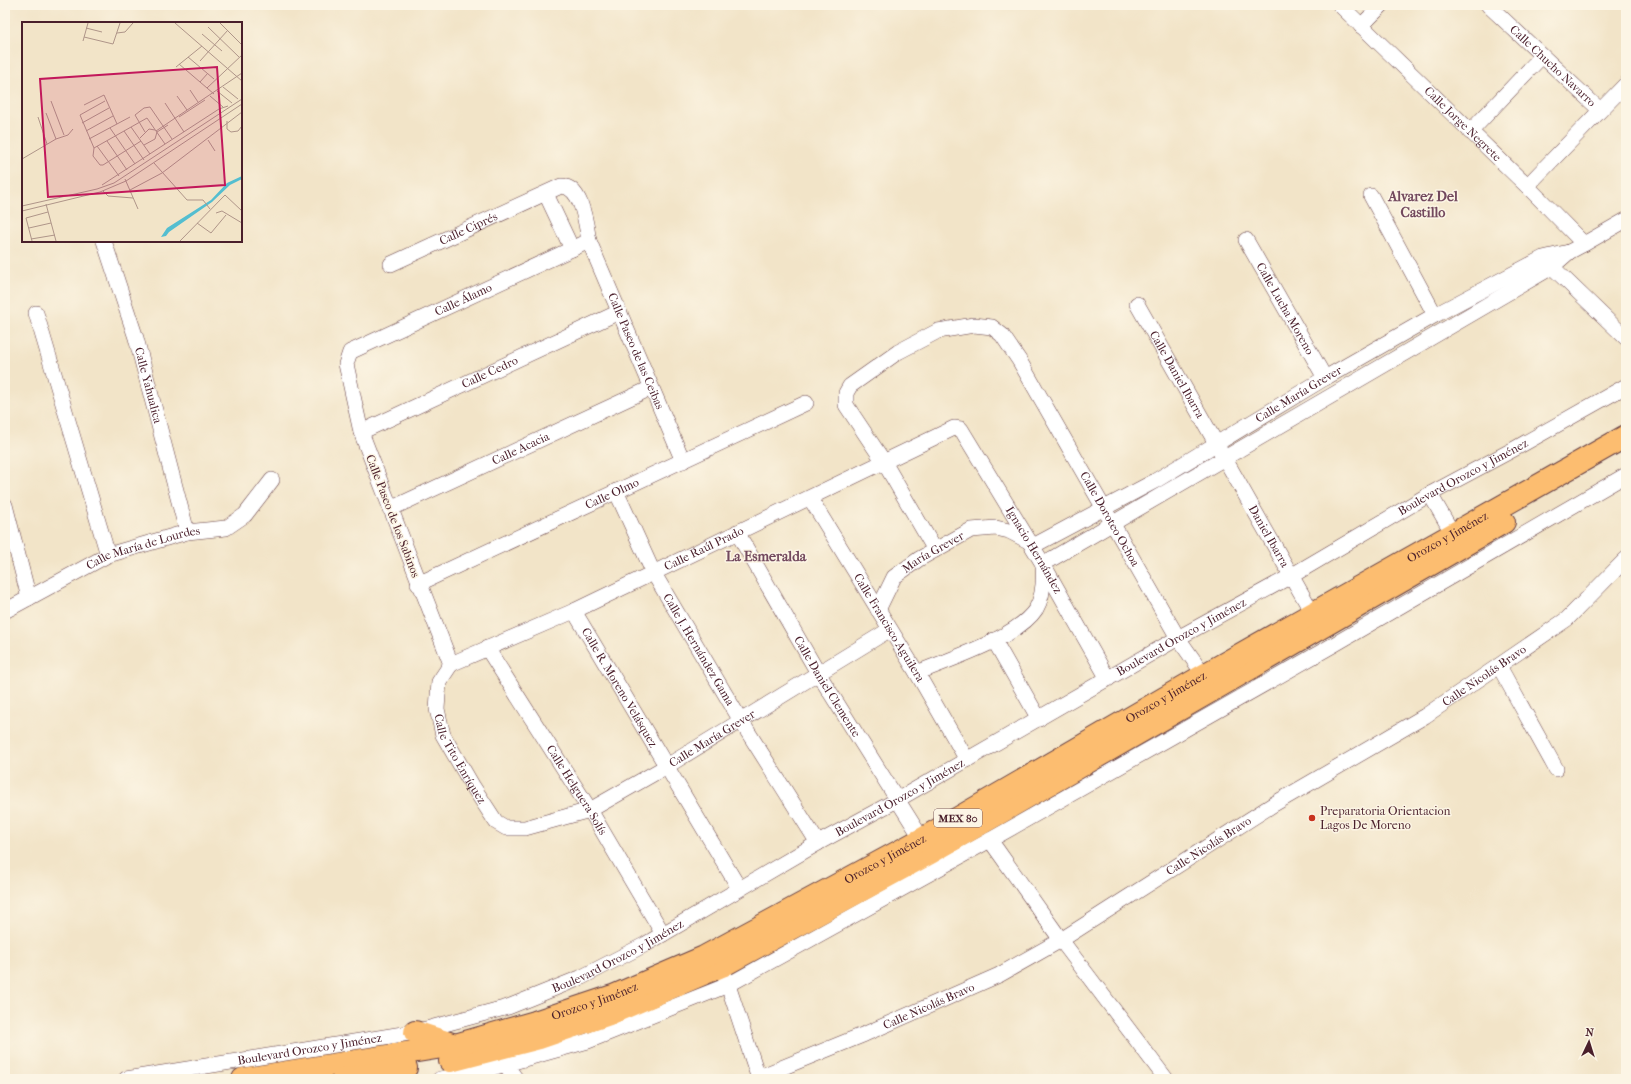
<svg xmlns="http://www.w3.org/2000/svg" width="1631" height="1084" font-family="'IM FELL French Canon',serif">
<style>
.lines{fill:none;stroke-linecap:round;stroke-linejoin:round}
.street-casing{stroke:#633d43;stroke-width:16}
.highway-casing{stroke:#633d43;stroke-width:24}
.street{stroke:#fff;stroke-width:15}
.highway{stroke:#fcbd6f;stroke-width:22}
.poi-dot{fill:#c8321e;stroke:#fcf5e5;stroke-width:1.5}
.labels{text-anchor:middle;stroke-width:3;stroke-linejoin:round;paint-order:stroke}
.shield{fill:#fcf5e5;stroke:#7f5f63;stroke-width:1}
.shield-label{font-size:11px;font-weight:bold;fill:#4a1f2b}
.street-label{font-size:12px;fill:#4a1f2b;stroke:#fcf5e5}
.poi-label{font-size:12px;fill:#4a1f2b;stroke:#fcf5e5;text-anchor:start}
.quarter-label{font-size:14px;font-weight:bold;fill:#73495e;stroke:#fcf5e5}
.inset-road{fill:none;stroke:#af9589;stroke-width:1}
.view{fill:#c2185b;fill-opacity:0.15;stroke:#c2185b;stroke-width:2}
.inset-edge{fill:none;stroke:#4a1f2b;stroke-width:2}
</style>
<rect width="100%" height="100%" fill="#fcf5e5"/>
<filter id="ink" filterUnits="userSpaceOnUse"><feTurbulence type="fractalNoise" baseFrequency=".025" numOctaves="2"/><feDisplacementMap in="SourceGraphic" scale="8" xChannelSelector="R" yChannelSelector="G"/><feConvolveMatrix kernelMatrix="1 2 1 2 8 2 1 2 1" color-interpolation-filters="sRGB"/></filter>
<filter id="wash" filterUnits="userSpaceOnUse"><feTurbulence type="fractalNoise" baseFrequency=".012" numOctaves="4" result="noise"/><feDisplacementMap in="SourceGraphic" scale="16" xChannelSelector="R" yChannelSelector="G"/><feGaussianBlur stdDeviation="0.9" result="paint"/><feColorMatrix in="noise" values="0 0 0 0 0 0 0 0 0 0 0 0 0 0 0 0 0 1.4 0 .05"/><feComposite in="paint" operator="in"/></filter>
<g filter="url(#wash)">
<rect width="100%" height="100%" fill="#f2e4c8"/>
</g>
<g filter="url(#ink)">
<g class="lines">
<g class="street-casing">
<g id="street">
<path id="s1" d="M1340,5L1527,186L1584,244"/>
<path id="s2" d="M1488,5L1600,110"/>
<path d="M1361,26L1382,5"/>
<path d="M1470,132L1542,56"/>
<path d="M1527,186L1626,84"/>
<path d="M546,194L572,249"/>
<path d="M1371,196L1435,315"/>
<path id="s3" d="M1246,240L1325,378"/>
<path id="s4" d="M104,241L136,338L187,532"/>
<path d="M1545,260L1626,338"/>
<path id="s5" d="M391,264L561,186C582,186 586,224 589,241L683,461"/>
<path id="s6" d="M1137,304L1313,614"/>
<path d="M36,313L108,555"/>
<path id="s7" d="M361,432L619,312"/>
<path id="s8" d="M616,491L653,572L741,721L818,843"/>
<path d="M1430,494L1453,534"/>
<path id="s9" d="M810,498L917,673L967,760"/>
<path d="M5,505L29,598"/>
<path id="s10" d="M390,509L651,388"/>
<path id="s11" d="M737,532L818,673L922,839"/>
<path id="s12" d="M1033,546L1155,481L1325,378L1435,315L1543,258L1569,252L1584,244L1626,220"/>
<path id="s13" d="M935,550L884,462L846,405V393L850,386L898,352L938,331L974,325L992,327L1002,335L1019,360L1178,638L1204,675"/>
<path id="s14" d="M418,584L806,403"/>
<path id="s15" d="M878,610L894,577L919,559L971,530L996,528L1009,531L1030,542"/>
<path id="s16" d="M5,611L108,555L187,532L226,528L245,515L272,480"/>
<path id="s17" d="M574,611L739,888"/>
<path d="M994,640L1039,719"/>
<path id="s18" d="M487,648L590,810L663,934"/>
<path id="s19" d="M451,664L574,611L954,428L961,429L964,434L1043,564L1108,679"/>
<path id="s20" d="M451,664L439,682L437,709L443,735L472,785L496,822L506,828H525L590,810L667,766L889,630"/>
<path id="s21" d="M451,664L361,432L346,364L350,352L589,241"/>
<path d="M1499,666L1556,769"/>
<path d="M917,673C950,659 1017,638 1036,609C1044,596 1044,578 1043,564L1552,267L1569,252"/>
<path d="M990,840L1061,940L1166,1079"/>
<path d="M725,976L759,1079"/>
<path d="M505,1064L516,1079"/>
<path id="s22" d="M759,1077L865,1034L999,975L1061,940L1274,804L1425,716L1567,619L1626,559"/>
<path id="s23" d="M126,1079L415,1032L508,1007L580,978L646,944L818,843L897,800L1178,638L1291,576L1430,494L1516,448L1626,386"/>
<path d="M440,1079L478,1072L588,1041L728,985L990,840L1335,644L1626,475"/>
</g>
</g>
<g class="highway-casing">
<g id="highway">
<path d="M415,1032L452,1044"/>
<path d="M450,1061L539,1038L612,1013L722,966L932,852L1504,522"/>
<path id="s24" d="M243,1079L455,1045L535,1022L613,996L704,957L922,839L1204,675L1626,436"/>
<path d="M343,1079L406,1068"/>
</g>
</g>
<use href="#street" class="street"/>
<use href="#highway" class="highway"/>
</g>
</g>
<circle class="poi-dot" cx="1312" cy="818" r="4"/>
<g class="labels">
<rect class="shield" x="934" y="809" width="48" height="18" rx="3"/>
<g class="shield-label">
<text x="958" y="822">MEX 80</text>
</g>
<g class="street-label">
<text dy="4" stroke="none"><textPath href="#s2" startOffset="89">Calle Chucho Navarro</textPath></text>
<text dy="4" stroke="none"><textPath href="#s1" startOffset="171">Calle Jorge Negrete</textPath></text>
<text dy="4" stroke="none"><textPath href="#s5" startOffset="85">Calle Ciprés</textPath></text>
<text dy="4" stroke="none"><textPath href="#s21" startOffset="456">Calle Álamo</textPath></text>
<text dy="4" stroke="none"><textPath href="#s3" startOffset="79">Calle Lucha Moreno</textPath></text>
<text dy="4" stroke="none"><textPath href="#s5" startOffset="373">Calle Paseo de las Ceibas</textPath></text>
<text dy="4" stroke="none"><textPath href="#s7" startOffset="142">Calle Cedro</textPath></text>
<text dy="4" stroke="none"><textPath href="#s6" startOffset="81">Calle Daniel Ibarra</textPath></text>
<text dy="4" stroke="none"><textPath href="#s4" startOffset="151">Calle Yahualica</textPath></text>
<text dy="4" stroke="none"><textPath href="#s12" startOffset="306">Calle María Grever</textPath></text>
<text dy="4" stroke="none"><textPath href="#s10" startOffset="144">Calle Acacia</textPath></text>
<text dy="4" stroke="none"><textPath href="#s23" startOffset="1482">Boulevard Orozco y Jiménez</textPath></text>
<text dy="4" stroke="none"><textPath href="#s14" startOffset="214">Calle Olmo</textPath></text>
<text transform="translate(393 516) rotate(69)" y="4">Calle Paseo de los Sabinos</text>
<text dy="4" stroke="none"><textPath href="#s13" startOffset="575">Calle Doroteo Ochoa</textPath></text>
<text dy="4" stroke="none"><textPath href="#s6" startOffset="267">Daniel Ibarra</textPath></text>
<text dy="4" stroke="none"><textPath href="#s24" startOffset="1333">Orozco y Jiménez</textPath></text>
<text dy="4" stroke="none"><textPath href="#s19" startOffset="278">Calle Raúl Prado</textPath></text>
<text dy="4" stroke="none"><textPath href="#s16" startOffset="153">Calle María de Lourdes</textPath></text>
<text dy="4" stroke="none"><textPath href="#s19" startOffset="704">Ignacio Hernández</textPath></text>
<text dy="4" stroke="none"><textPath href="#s15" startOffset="83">María Grever</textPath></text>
<text dy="4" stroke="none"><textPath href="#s9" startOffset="152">Calle Francisco Aguilera</textPath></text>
<text dy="4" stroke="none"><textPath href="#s23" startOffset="1158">Boulevard Orozco y Jiménez</textPath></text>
<text dy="4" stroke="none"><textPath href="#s8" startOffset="179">Calle J. Hernández Gama</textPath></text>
<text dy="4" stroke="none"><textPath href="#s22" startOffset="831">Calle Nicolás Bravo</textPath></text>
<text dy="4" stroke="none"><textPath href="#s11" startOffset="179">Calle Daniel Clemente</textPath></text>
<text dy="4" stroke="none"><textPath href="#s17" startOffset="89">Calle R. Moreno Velásquez</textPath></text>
<text dy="4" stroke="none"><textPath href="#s24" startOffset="1009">Orozco y Jiménez</textPath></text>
<text dy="4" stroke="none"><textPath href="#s20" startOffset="417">Calle María Grever</textPath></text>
<text dy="4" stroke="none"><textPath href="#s20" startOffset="104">Calle Tito Enríquez</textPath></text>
<text dy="4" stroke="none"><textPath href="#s18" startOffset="168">Calle Helguera Solís</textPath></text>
<text dy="4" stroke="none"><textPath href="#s23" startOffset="834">Boulevard Orozco y Jiménez</textPath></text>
<text dy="4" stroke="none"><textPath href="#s22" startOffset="507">Calle Nicolás Bravo</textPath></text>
<text dy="4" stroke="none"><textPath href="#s24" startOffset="685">Orozco y Jiménez</textPath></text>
<text dy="4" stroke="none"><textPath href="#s23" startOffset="510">Boulevard Orozco y Jiménez</textPath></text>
<text dy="4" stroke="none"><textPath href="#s24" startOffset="361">Orozco y Jiménez</textPath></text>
<text dy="4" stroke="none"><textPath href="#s22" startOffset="184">Calle Nicolás Bravo</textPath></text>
<text dy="4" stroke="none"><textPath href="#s23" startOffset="186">Boulevard Orozco y Jiménez</textPath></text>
</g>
<g class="poi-label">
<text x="1320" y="815">Preparatoria Orientacion<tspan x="1320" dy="14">Lagos De Moreno</tspan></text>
</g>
<g class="quarter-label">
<text x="1423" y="201">Alvarez Del<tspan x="1423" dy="16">Castillo</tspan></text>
<text x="766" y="561">La Esmeralda</text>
</g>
</g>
<g transform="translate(22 22)">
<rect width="220" height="220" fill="#f2e4c8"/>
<path d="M220,154V157L208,163L190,180L147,210L144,214L139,215L145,206L189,178L205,161Z" fill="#54bed0"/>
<path class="inset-road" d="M153,1L220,59M198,1L220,23M186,5L217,35M64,6L80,10M95,11L103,10L111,1M180,12L200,29M62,15L91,22L98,1M61,19L66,1M166,35L192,57M178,39L206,8M157,42L192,72M154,45L180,24M178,60L186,51M201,65L216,77M185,66L220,33M168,68L176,80M195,69L210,81M155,74L165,88M188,74L201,85M29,79L42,113M143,81L162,110M62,83L82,73L95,102M24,91L34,117M16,95L25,122M157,95L183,78M205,99V107L209,110L216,109L220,104M60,101L87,86M109,105L128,132M88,106L113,142M64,109L91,94M102,109L122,138M134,109L220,51M123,110L113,93L122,86L128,85L150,117M118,116L127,107L133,108M67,117L108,95M186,118L193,129M85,119L105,148M122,123L133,117L135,110L146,103M75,124L97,154M72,126L125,96L143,122M72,126L71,134L78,143H81L119,119M72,126L58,93L83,79M0,137L34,117L46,113L51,107M132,141L165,178H181L188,187M103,157L116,187M80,163L197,87L206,84M108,168L140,151L220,90M81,169L86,174L111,176M24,182L34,219M0,184L75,167L92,161L220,77M0,189L78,170L104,159L220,82M194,191L200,189L220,201M175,201L189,211L204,193M7,206L29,201M9,217L33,213M10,219L4,196L26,190M158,219L203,173L220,189"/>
<path class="view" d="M195,45L203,163L26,175L18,57Z"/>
<rect width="220" height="220" class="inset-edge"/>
</g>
<rect width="1631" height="1084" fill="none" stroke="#fcf5e5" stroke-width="20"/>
<g transform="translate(1589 1042) rotate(4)" stroke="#fcf5e5" stroke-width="3" paint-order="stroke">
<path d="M0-3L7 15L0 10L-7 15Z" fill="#4a1f2b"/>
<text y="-6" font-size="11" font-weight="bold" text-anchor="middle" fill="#4a1f2b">N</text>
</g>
</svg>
